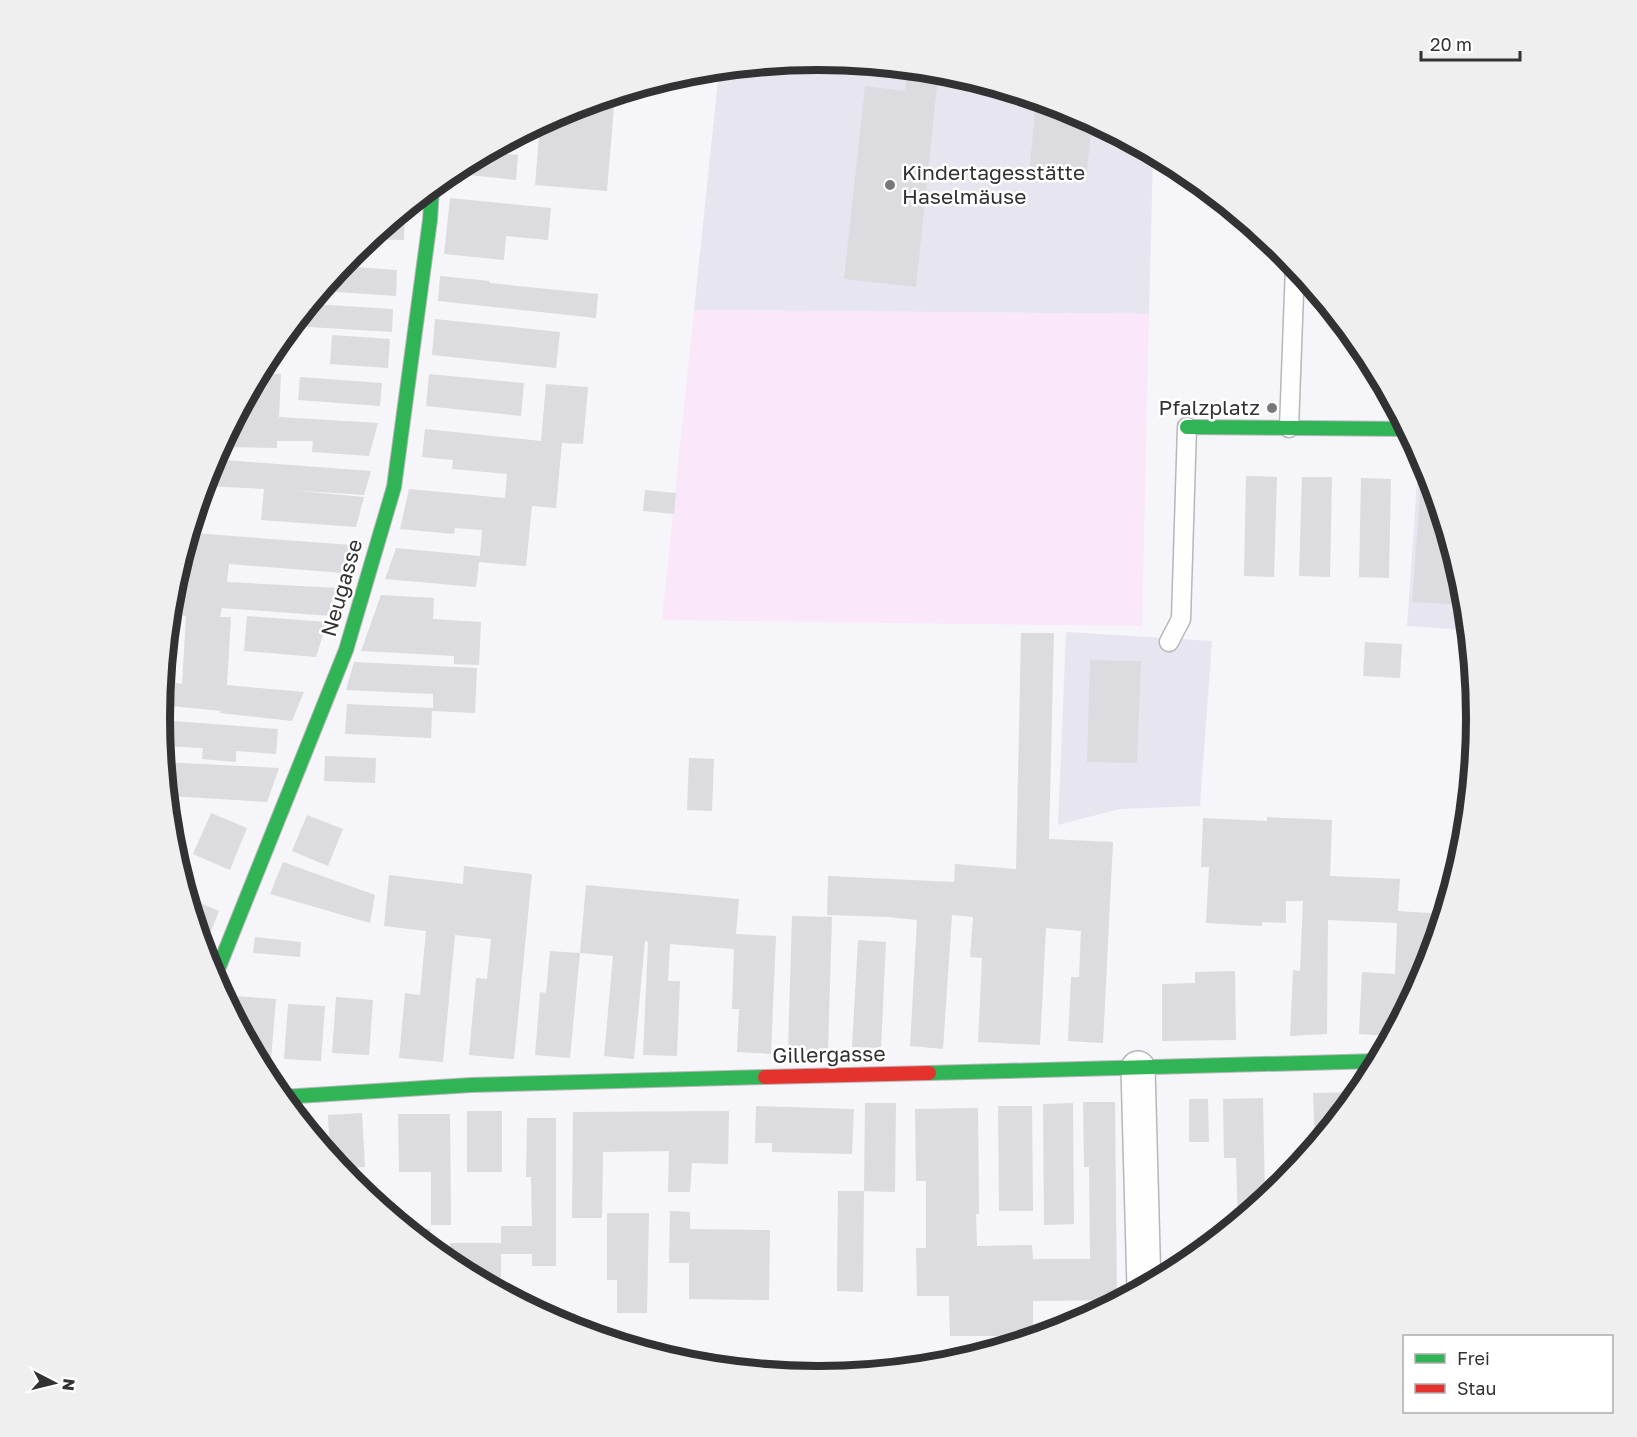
<svg xmlns="http://www.w3.org/2000/svg" width="1637" height="1437" font-family="'Golos Text',sans-serif">
<style>
.built{fill:#e7e6f0}
.grass{fill:#fae7f9}
.building{fill:#dcdbdf}
.lines{fill:none;stroke-linecap:round;stroke-linejoin:round}
.lane-casing{stroke:#b7b7ba;stroke-width:21}
.street-casing{stroke:#b7b7ba;stroke-width:36}
.fast-casing{stroke:#b7b7ba;stroke-width:16}
.jam-casing{stroke:#b7b7ba;stroke-width:16}
.lane{stroke:#fefefe;stroke-width:18}
.street{stroke:#fefefe;stroke-width:33}
.fast{stroke:#30b455;stroke-width:14}
.jam{stroke:#e5322d;stroke-width:14}
.poi-dot{fill:#777679;stroke:#fff;stroke-width:2}
.labels{text-anchor:middle;stroke-width:5;stroke-linejoin:round;paint-order:stroke}
.poi-label{font-size:21px;fill:#323234;stroke:#fff;text-anchor:start}
.street-label{font-size:21px;fill:#323234;stroke:#fff}
.rim{fill:none;stroke:#323234;stroke-width:8}
</style>
<rect width="100%" height="100%" fill="#f6f5fa"/>
<g class="built">
<path d="M819,60L947,73L1071,110L1153,154L1149,314L694,310L719,70Z"/>
<path d="M1418,468H1427L1464,590L1468,630L1407,626Z"/>
<path d="M1066,632L1212,641L1200,806L1120,809L1058,825Z"/>
</g>
<path class="grass" d="M694,310L1149,314L1142,626L662,620Z"/>
<g class="building">
<path d="M907,74L938,77L916,287L844,279L865,86L905,91Z"/>
<path d="M1036,100L1071,110L1092,122L1086,180L1029,174Z"/>
<path d="M584,105L614,107L607,191L535,185L540,124L567,110Z"/>
<path d="M488,152L518,155L516,180L450,173Z"/>
<path d="M450,198L551,208L548,240L506,236L504,260L444,254Z"/>
<path d="M405,210L404,240L369,239L386,226Z"/>
<path d="M342,266L397,270L396,296L322,291Z"/>
<path d="M440,276L490,281L489,283L598,294L596,318L438,301Z"/>
<path d="M311,304L393,309L392,332L293,326Z"/>
<path d="M435,319L560,332L556,368L432,355Z"/>
<path d="M332,335L390,339L388,368L330,364Z"/>
<path d="M260,373L281,374L279,417L378,423L369,456L312,452L313,441H277V448L225,447L224,460L371,471L364,495L289,490L364,497L356,527L261,520L264,489L204,486L210,466Z"/>
<path d="M429,374L524,383L521,416L426,406Z"/>
<path d="M300,377L382,383L380,406L298,400Z"/>
<path d="M546,384L588,387L583,444L562,443L556,508L532,506L526,566L479,562L476,587L385,579L396,548L480,556L482,530L455,528L454,534L400,529L409,489L505,498L507,474L452,469L453,460L422,457L425,429L541,441Z"/>
<path d="M1422,469L1428,470L1464,590L1466,605L1412,602Z"/>
<path d="M1246,476L1277,477L1274,577L1244,576Z"/>
<path d="M1302,477H1332L1330,577L1299,576Z"/>
<path d="M1361,478L1391,479L1389,578L1359,577Z"/>
<path d="M645,490L676,493L674,514L643,511Z"/>
<path d="M193,524V533L351,545L343,573L229,564L227,582L339,588L331,616L222,608L220,617H231L227,685L304,692L292,721L220,713L221,711L161,705L164,681L182,684L186,616L181,615L182,580H176L180,564H185L188,540Z"/>
<path d="M381,595L434,598L433,619L481,622L479,665L454,664V656L361,651Z"/>
<path d="M247,616L327,622L316,657L244,651Z"/>
<path d="M1021,633H1054L1049,839L1113,842L1103,1043L1068,1041L1071,977H1079L1081,931L1046,928L1040,1045L978,1042L982,958L970,957L973,917L952,915L943,1049L910,1046L917,920L888,917L827,915L828,876L954,882L955,864L1016,869Z"/>
<path d="M1365,642L1402,644L1400,678L1363,676Z"/>
<path d="M1090,660L1141,661L1137,763L1087,762Z"/>
<path d="M354,662L477,668L475,713L432,711L431,738L345,734L347,704L433,708V694L346,690Z"/>
<path d="M160,720L278,729L276,754L236,751V762L202,759L203,748L163,746Z"/>
<path d="M325,756L376,758L375,783L324,781Z"/>
<path d="M689,758L714,759L712,811L687,810Z"/>
<path d="M164,762L279,768L267,802L168,796Z"/>
<path d="M211,813L247,828L230,870L193,854Z"/>
<path d="M307,815L343,829L328,866L292,851Z"/>
<path d="M1267,817L1332,820L1330,876L1400,879L1398,911L1444,914L1435,942L1423,941L1421,982L1392,1036L1359,1034L1362,972L1395,974L1397,923L1328,920L1327,1034L1290,1036L1293,970L1300,971L1303,901H1286V923L1262,922V926L1206,923L1209,867H1201L1203,818L1267,821Z"/>
<path d="M283,862L375,895L370,923L270,894Z"/>
<path d="M464,866L532,874L514,1059L469,1055L476,978L487,979L491,939L455,935L443,1062L399,1058L405,993L420,995L426,931L384,926L389,875L463,884Z"/>
<path d="M586,885L739,899L736,934L776,936L771,1054L737,1052L739,1009H732L734,949L670,944L668,981H680L677,1056L643,1055L648,942L645,941L634,1059L604,1056L613,956L580,953Z"/>
<path d="M188,898L219,911L204,949L193,914Z"/>
<path d="M792,916L832,917L828,1052L788,1050Z"/>
<path d="M255,937L301,942L300,957L253,953Z"/>
<path d="M858,940L886,942L881,1048L852,1047Z"/>
<path d="M550,951L580,953L570,1058L535,1055L540,992L546,993Z"/>
<path d="M1235,971L1236,1040L1162,1041V984L1195,983V972Z"/>
<path d="M235,996L276,999L271,1059L257,1058L234,1015Z"/>
<path d="M336,997L373,1000L369,1055L332,1053Z"/>
<path d="M288,1004L325,1006L321,1061L284,1059Z"/>
<path d="M1359,1092L1336,1121L1315,1147L1313,1093Z"/>
<path d="M1263,1098L1265,1200L1238,1222L1236,1158H1224L1223,1099Z"/>
<path d="M1189,1099H1208L1209,1142H1189Z"/>
<path d="M1083,1102H1115L1117,1300L1033,1301V1336H950L949,1296H917L916,1248H926V1181H916L915,1109L978,1108L979,1214H976L977,1246L1032,1245L1033,1259H1090L1089,1167H1084Z"/>
<path d="M865,1103H896L895,1192L864,1191Z"/>
<path d="M1073,1103L1074,1224L1044,1225L1043,1104Z"/>
<path d="M756,1106L854,1109L852,1154L772,1152V1143H755Z"/>
<path d="M998,1106H1032L1033,1211H999Z"/>
<rect x="467" y="1111" width="35" height="61"/>
<path d="M729,1111L728,1164L692,1163L690,1192H668L669,1151L603,1152L602,1218H572L573,1112Z"/>
<path d="M362,1113L365,1167L340,1169L330,1156L328,1115Z"/>
<path d="M398,1114H450L451,1225H431V1172H399Z"/>
<path d="M527,1118H556V1266H532V1254H501V1290H498L450,1264V1243H501V1226H532L531,1177H526Z"/>
<path d="M838,1191H864L863,1292L837,1291Z"/>
<path d="M670,1211L690,1212V1229L770,1230L769,1300L689,1299V1263H669Z"/>
<path d="M607,1213H649L647,1313H617V1280H607Z"/>
<path d="M407,1229H430V1248Z"/>
<path d="M1197,1237H1220L1198,1255Z"/>
</g>
<g class="lines">
<g class="lane-casing">
<g id="lane">
<path d="M1289,428L1295,266"/>
<path d="M1169,642L1181,619L1187,427"/>
</g>
</g>
<g class="street-casing">
<path id="street" d="M1138,1068L1144,1288"/>
</g>
<g class="fast-casing">
<g id="fast">
<path d="M1187,427L1407,429"/>
<path d="M214,979L346,650L394,487L430,220L432,188"/>
<path d="M929,1073L1379,1061"/>
<path d="M282,1097L471,1085L765,1077"/>
</g>
</g>
<g class="jam-casing">
<path id="jam" d="M765,1077L929,1073"/>
</g>
<use href="#lane" class="lane"/>
<use href="#street" class="street"/>
<use href="#fast" class="fast"/>
<use href="#jam" class="jam"/>
</g>
<g class="poi-dot">
<circle cx="890" cy="185" r="6"/>
<circle cx="1272" cy="408" r="6"/>
</g>
<g class="labels">
<g class="poi-label">
<text x="902" y="180">Kindertagesstätte<tspan x="902" dy="24">Haselmäuse</tspan></text>
<text x="1260" y="415" text-anchor="end">Pfalzplatz</text>
</g>
<g class="street-label">
<text transform="translate(342 588) rotate(-74)" y="7">Neugasse</text>
<text transform="translate(829 1055) rotate(-1)" y="7">Gillergasse</text>
</g>
</g>
<path d="M0 0H1637V1437H0ZM170 718a648 648 0 1 1 1296 0a648 648 0 1 1-1296 0Z" fill="#efefef" fill-rule="evenodd"/>
<path class="rim" d="M170 718a648 648 0 1 1 1296 0a648 648 0 1 1-1296 0Z"/>
<rect x="1403" y="1335" width="210" height="78" fill="#ffffff" stroke="#adadae" stroke-width="1.5"/>
<rect x="1415" y="1354" width="30" height="9" fill="#30b455" stroke="#adadae" stroke-width="1.5"/>
<text x="1457" y="1365" font-size="18" fill="#323234">Frei</text>
<rect x="1415" y="1384" width="30" height="9" fill="#e5322d" stroke="#adadae" stroke-width="1.5"/>
<text x="1457" y="1395" font-size="18" fill="#323234">Stau</text>
<g transform="translate(54 1383) rotate(97)" stroke="#ffffff" stroke-width="4.5" paint-order="stroke">
<path d="M0-4.5L10 22L0 15L-10 22Z" fill="#323234"/>
<text y="-9" font-size="16" font-weight="bold" text-anchor="middle" fill="#323234">N</text>
</g>
<path d="M1421 51v9h99v-9" fill="none" stroke="#323234" stroke-width="3"/>
<text x="1430" y="51" font-size="18" fill="#323234" stroke="#ffffff" stroke-width="4.5" paint-order="stroke">20 m</text>
</svg>
